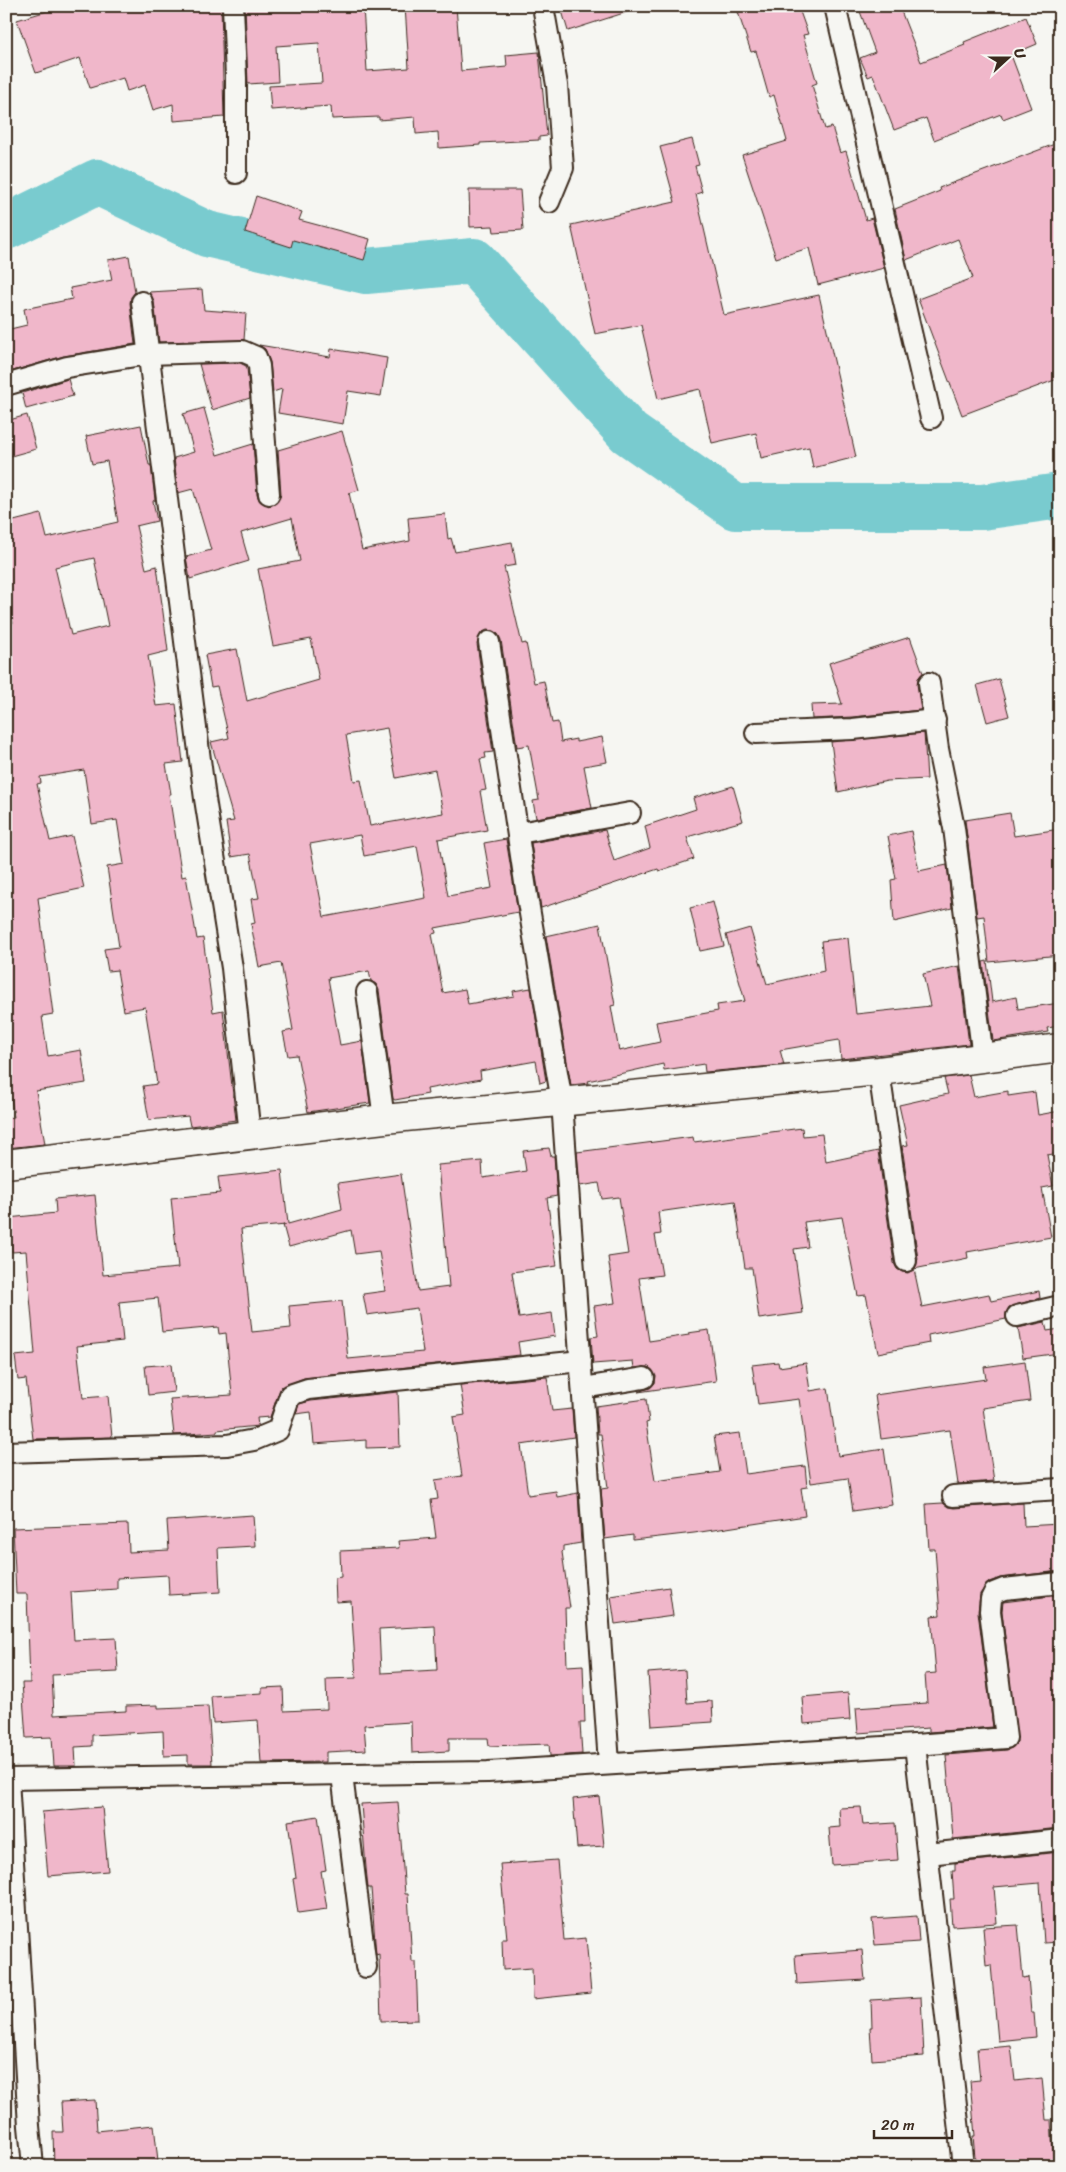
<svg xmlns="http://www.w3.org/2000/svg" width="1066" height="2172" font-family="Sriracha,sans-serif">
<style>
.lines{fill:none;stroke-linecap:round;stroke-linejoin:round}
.river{stroke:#79cbcf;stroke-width:46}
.building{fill:#f0b7ca;stroke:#3b2a1e;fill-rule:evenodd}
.minor-casing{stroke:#3b2a1e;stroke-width:24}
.secondary-casing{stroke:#3b2a1e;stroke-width:31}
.minor{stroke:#f6f6f2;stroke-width:20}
.secondary{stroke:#f6f6f2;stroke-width:28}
</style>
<rect width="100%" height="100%" fill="#f6f6f2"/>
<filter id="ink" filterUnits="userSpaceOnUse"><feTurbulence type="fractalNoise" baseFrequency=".02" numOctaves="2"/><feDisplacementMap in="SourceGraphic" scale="10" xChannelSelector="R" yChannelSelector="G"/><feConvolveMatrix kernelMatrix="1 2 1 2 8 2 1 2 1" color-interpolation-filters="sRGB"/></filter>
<g filter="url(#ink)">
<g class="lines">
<path class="river" d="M6,227L97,182L207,234L366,271L474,261L629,433L735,507H982L1060,496"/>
</g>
<g class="building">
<path d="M64,6H221L224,117L174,121L173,104L153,110L145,85L127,91L123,78L90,88L80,58L36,73L17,20Z"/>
<path d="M245,6H363L367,71L409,68L405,6H456L461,71L507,67L506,55L539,52L547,136L539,137V140L480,143V145L439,148L438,132L416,134L415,117L379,120V117L332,119L331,106L271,110L269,86L322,83L319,43L276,46L278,82L248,84Z"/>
<path d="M577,6H632L633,10L568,31L562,11Z"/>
<path d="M736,6H798L808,34L803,35L817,83L812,85L825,129L832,127L840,153L846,151L866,220L872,218L884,268L818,285L809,248L776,258L742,155L787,141L774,95L769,97L756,51L751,52Z"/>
<path d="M858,6H899L921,62L965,45L964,42L1026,17L1037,44L1011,55L1031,108L1003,119L1001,114L934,140L926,118L894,130L873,75L868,77L860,58L875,52Z"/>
<path d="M692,139L699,165L695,166L702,192L696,194L724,315L819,295L856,457L813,468L809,447L761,458L756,433L712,443L700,389L658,399L641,325L595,334L571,225L675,202L660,147Z"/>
<path d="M1060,142V378L962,415L918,299L973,278L958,239L906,260L895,209L940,191L939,188Z"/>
<path d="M469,190H520L523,230L494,232L493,226L470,227Z"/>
<path d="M256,196L302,212L299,220L370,239L364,260L293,240L291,247L245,232Z"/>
<path d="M129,256L135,292L131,297L130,303L135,344L64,356L6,373V330L27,325L24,309L72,299L70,288L112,280L108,260Z"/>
<path d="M202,289L204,310L246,313L244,340L159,342L154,301L149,292Z"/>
<path d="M259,345L330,357L331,349L387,358L381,396L348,391L343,424L278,413L282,389L273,392L270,362L265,349Z"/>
<path d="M240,363L246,366L247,368L250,398L212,410L199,364Z"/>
<path d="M68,379L73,396L26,409L22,393Z"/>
<path d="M204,408L217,455L253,444L257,495L260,501L269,506L276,503L281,494L278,450L342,431L359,490L349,493L362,550L410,541L408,518L445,514L448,539L451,538L455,552L512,542L516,565L504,567L522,644L526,643L534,683L544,681L552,723L558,722L561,742L576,739V742L602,737L607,762L584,766L592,808L536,818L533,801L539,800L529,745L517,747L501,640L498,634L493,631L487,630L481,633L477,644L493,752L485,753L486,758L480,759L486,790L480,791L487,830L438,839L448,896L492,888L484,843L506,839L518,912L435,928L436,933L432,934L443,993L465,989L468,1004L514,996L513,991L531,988L546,1081L540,1083L536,1061L480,1071L481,1079L427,1089L428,1094L395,1100L393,1099L379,990L376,984L371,981L369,971L328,978L340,1045L362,1041L370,1103L308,1112L297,1055L288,1056L283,1032L293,1030L281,963L259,967L251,924L255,923L251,899L259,898L250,854L231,857L226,822L234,821L211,742L229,738L217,686L211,687L205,655L237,649L247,701L319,680L311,639L273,646L258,569L300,561L292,518L241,533L249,561L190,579L186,557L211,550L193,489L178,493L174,458L194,452L183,414ZM387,728L396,778L435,770L443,813L370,826L361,780L354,781L346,735ZM360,835L364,856L417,846L426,898L324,917L310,844Z"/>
<path d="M27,415L36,449L11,456L6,439V421Z"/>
<path d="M141,425L149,465H151L155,500L153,501L157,521L136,526L146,569L157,566L168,651L148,656L156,706L176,704L183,762L166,764L171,794H169L182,877L186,876L197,939L203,938L213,1012L223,1010L236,1120L190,1126L188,1116L149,1120L143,1086L157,1084L145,1007L124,1011L117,970L108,971L104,949L119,947L107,867L124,864L117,820L92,824L84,770L40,777L41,783L37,784L50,841L72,836L84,888L38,898L53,1014L42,1016L48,1056L81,1050L86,1083L36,1091L45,1144L6,1148V1118L14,1117L6,1066V625L13,623L6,595V523L41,514L47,538L118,522L107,461L92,464L86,436ZM94,558L108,626L71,635L55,567Z"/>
<path d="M910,637L923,673L918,678L917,684L921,710L852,717L812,719L811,705L842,704L829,663Z"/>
<path d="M999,679L1009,716L987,722L977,685Z"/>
<path d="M924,733L927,779L887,781L838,792L831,742Z"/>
<path d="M733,786L743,821L687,837L694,859L659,871L658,869L541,908L531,843L605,830L614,861L650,848L645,826L696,809L693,798Z"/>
<path d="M1010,813L1014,836L1060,829V955L989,962L984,916L977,917L965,820Z"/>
<path d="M911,831L919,871L947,865L952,908L894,922L891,880L896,879L888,836Z"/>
<path d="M713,902L724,946L700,951L690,908Z"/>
<path d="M600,924L615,1005L611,1006L619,1051L660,1042L656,1022L718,1011L717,1005L745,1001L726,935L750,928L767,984L824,971L821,941L848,938L856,1014L930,1006L923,974L959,966L969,1044L841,1059L839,1040L780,1050L784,1065L705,1072L704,1064L664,1070L663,1064L588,1081L589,1083L571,1085L546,936Z"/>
<path d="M987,961L992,1002L1016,997L1018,1009L1060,1003V1026L1047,1028L1048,1032L993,1041L983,962Z"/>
<path d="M969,1075L974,1097L1008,1091V1096L1035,1092L1038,1115L1060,1111V1153L1047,1155L1053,1186L1042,1188L1051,1237L967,1252L968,1258L914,1269L918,1259L902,1146L908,1145L899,1105L948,1094L944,1078Z"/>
<path d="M802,1128L803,1136L822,1134L826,1162L878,1151L894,1263L897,1269L902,1272L908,1273L914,1269L922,1307L989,1294L991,1301L1039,1291L1040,1298L1009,1307L1006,1313V1319L928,1335L929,1343L878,1353L866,1295L858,1296L842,1217L804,1222L808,1247L794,1249L803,1313L759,1319L752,1268H745L735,1201L658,1212L661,1234L655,1235L662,1275L639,1278L649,1341L689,1335L688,1333L709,1330L716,1381L638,1392L651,1387L655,1383L656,1376L649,1367L634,1368L633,1361L593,1364L591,1337L598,1336L594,1306L615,1303L608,1257L628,1254L619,1197L602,1199L599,1183L580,1186L577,1152L693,1137L694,1142Z"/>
<path d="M549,1148L551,1156H554L557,1196L547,1198L557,1266L512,1272L519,1318L552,1313L555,1336L518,1342L520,1355L304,1378L281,1387L270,1417L257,1418L258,1426L217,1430V1432L174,1435L170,1399L232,1395L226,1333L219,1334L218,1327L162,1332L158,1298L119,1302L123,1341L77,1346L83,1398L108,1396L112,1437L33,1439L26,1379L18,1380L15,1356L35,1354L26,1251L12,1252L8,1218L56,1213L55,1199L95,1195L103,1275L178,1268L171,1198L220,1193L218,1177L282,1170L288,1224L342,1209L338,1183L401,1174L418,1291L449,1287L438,1165L482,1161L483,1178L526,1171L523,1151ZM283,1225L289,1247L351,1230L355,1254L379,1251L385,1291L363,1294L367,1315L417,1308L423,1352L348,1359L342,1301L289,1306L291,1328L252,1332L241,1229L286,1225Z"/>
<path d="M1045,1322L1047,1331L1060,1329V1353L1023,1358L1018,1328Z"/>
<path d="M1025,1361L1030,1401L983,1408L994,1481L958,1484L950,1430L881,1439L875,1395L986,1379L984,1367Z"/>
<path d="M778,1362L779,1367L806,1363L810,1391L828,1388L838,1456L884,1449L892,1505L853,1511L848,1478L811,1483L799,1399L758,1404L752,1365Z"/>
<path d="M171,1364L174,1392L148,1395L145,1366Z"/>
<path d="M547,1377L552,1411L572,1409L574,1437L521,1445L528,1495L556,1491L557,1497L578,1493L581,1543L563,1546V1551L562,1552L570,1608H565L567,1666L583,1665L585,1723H580L582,1754L550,1756L549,1744L489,1746L488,1738H449V1751L412,1753L411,1722L364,1725L366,1750L326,1752V1762L261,1763L258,1720L213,1723L211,1696L262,1693V1688L283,1687L284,1711L327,1709L326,1679L356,1678L351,1601L336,1602L335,1578L341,1577L340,1551L399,1548L398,1541L436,1538L431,1500L438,1499L435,1480L462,1476L453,1417L465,1415L460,1385ZM435,1626L437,1670L381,1673L379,1629Z"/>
<path d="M398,1392L400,1447L366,1448V1440L314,1444L311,1412L296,1414L299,1404L311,1401Z"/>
<path d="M646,1399L649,1422L646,1423L655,1481L720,1472L714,1436L740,1433L746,1474L805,1466L807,1487L801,1488L805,1516L694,1533L633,1540V1535L605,1539L601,1489L608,1488L601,1434H598L596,1406Z"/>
<path d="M943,1503L948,1507L954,1508L1023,1503L1024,1526L1060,1524V1571L1000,1578L989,1582L980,1594L978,1612L993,1727L929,1732V1728L858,1733L856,1708L927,1703L925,1674L936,1673L931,1616L940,1615L935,1549H929L926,1504Z"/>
<path d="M253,1515L255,1546L218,1548L220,1592L169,1595L168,1575L117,1578V1589L71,1592L74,1640L116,1638L118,1672L52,1675L54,1715L126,1711V1706L158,1705V1708L208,1706L212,1764H188V1755L164,1756L163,1731L92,1735V1746L75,1747L76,1766H54L52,1737L26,1738L22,1683H30L27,1594H16L13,1528L128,1524L129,1552L169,1550L167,1521Z"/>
<path d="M669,1587L673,1616L615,1624L611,1596Z"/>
<path d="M1060,1595V1828L953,1839L946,1755L1007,1750L1013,1747L1017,1742L1002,1611L1003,1602Z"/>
<path d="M685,1670L687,1703L712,1701L713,1722L652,1726L648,1673Z"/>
<path d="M848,1693L850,1720L804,1724L802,1697Z"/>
<path d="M599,1796L604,1846L577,1848L573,1799Z"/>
<path d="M398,1802L405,1894H408L412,1962H416L418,2020L381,2021L379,1954L376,1955L371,1888H368L366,1868L361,1804Z"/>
<path d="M102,1807L108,1871L48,1876L42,1812Z"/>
<path d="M861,1807L863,1825L895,1823L898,1860L832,1865L829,1828L840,1827L839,1808Z"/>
<path d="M318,1816L326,1870L321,1871L327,1909L298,1913L293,1879L296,1878L288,1821Z"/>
<path d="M1060,1852V1942L1044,1943L1040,1883L994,1887L997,1923L952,1926L950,1899H954L952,1871H955V1863Z"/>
<path d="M557,1860L564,1940L586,1938L591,1993L533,1999L532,1968L503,1970L502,1939H507L500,1864Z"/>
<path d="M917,1916L919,1942L875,1945L872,1919Z"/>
<path d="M1018,1925L1023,1978L1028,1977L1031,2013H1034L1036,2037L998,2041L991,1965L986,1966L983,1927Z"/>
<path d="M862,1950L865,1980L797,1984L795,1955Z"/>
<path d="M921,1997L924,2056L872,2060L870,2027H872L871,2000Z"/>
<path d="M1011,2046L1015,2081L1042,2078L1046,2120H1051L1054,2166H978L977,2158H975L973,2136H975L970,2081L980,2080L977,2049Z"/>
<path d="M95,2100L97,2131L154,2125L158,2161L112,2166H54L53,2132H63L61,2102Z"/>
</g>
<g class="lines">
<g class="minor-casing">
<g id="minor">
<path d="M233,6L236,78V173"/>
<path d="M543,6L557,85L563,168L549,202"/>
<path d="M835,6L931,418"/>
<path d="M142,302L205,799L232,968L250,1135"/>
<path d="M6,385L67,367L148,354L242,351L256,357L259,366L269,494"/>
<path d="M489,642L527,896L562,1102L609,1763"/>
<path d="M929,683L938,749L954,828L983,1058"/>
<path d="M756,733L853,729L935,720"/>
<path d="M519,833L630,813"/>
<path d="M367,992L384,1119"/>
<path d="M879,1071L906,1261"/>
<path d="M1017,1316L1060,1306"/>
<path d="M583,1388L644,1378"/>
<path d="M6,1452L227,1445L254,1440L278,1430L290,1395L308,1389L581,1361"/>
<path d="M953,1496L1060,1489"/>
<path d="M915,1745L1006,1738L990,1611L991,1599L994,1593L1004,1589L1060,1583"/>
<path d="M342,1775L366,1967"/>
<path d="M6,1779L488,1772L915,1745L963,2166"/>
<path d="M8,1779L29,2126L33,2166"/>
<path d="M928,1854L1060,1840"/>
</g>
</g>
<g class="secondary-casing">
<path id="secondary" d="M6,1164L384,1119L879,1071L1060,1048"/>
</g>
<use href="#minor" class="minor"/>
<use href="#secondary" class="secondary"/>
</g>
</g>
<rect width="1066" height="2172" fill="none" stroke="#f6f6f2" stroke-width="25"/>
<rect x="12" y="12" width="1041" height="2147" fill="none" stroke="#3b2a1e" stroke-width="2" filter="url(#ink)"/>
<g transform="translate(1008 58) rotate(69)" stroke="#f6f6f2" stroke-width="4" paint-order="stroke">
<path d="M0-4L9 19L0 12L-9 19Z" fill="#3b2a1e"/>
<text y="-8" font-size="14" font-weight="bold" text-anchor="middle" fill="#3b2a1e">U</text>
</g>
<path d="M874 2130v8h78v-8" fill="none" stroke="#3b2a1e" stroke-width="2.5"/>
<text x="881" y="2130" font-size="15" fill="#3b2a1e" stroke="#f6f6f2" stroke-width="4" paint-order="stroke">20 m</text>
</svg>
